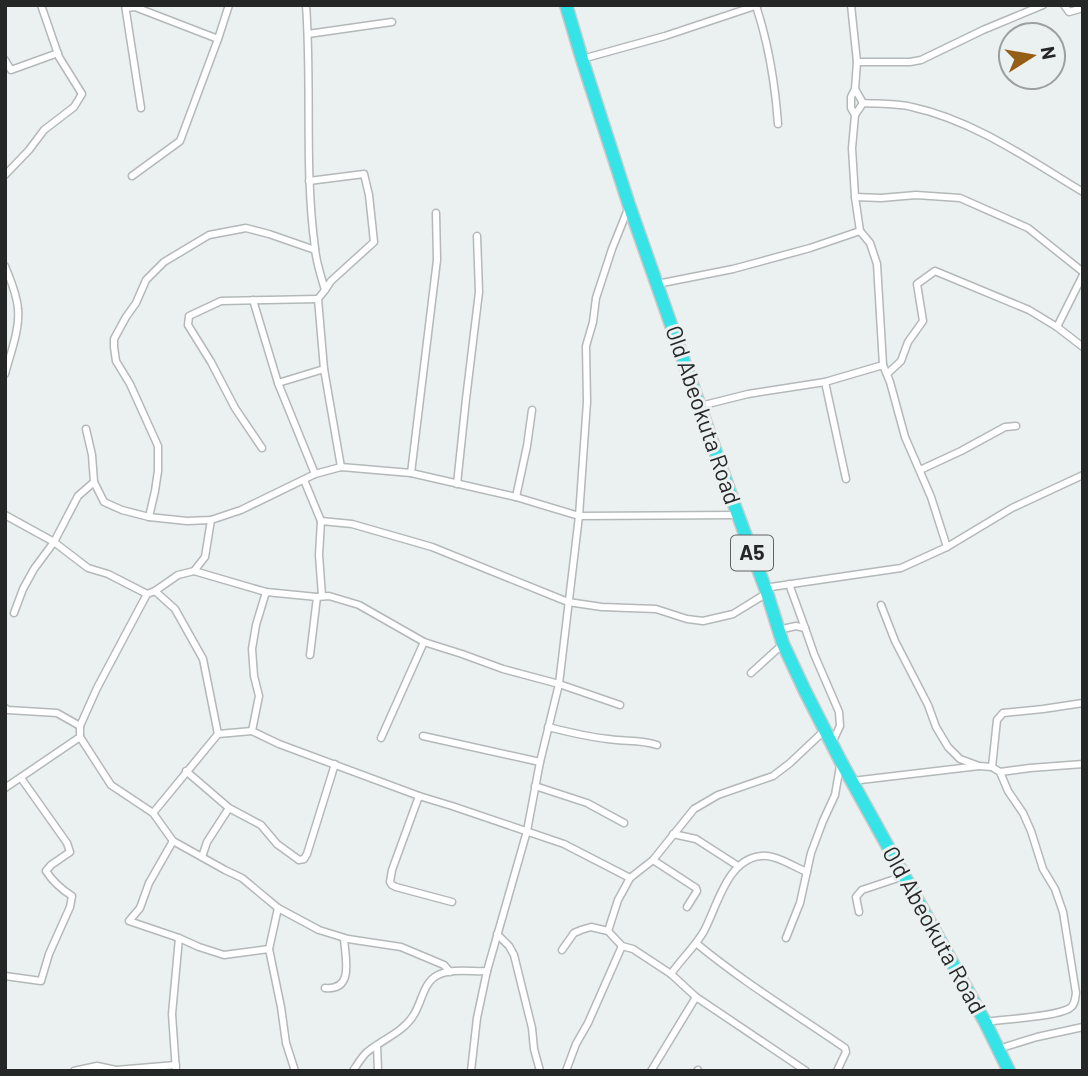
<svg xmlns="http://www.w3.org/2000/svg" width="1088" height="1076" font-family="Barlow,sans-serif">
<style>
.lines{fill:none;stroke-linecap:round;stroke-linejoin:round}
.street-casing{stroke:#b4b8b8;stroke-width:9}
.highway-casing{stroke:#cbcbcb;stroke-width:15}
.street{stroke:#fff;stroke-width:6}
.highway{stroke:#36e4e7;stroke-width:12}
.labels{text-anchor:middle;stroke-width:6;stroke-linejoin:round;paint-order:stroke}
.shield{fill:#ebf0f0;stroke:#606363;stroke-width:2}
.shield-label{font-size:21px;font-weight:bold;fill:#252626}
.street-label{font-size:23px;fill:#252626;stroke:#ebf0f0}
</style>
<rect width="100%" height="100%" fill="#ebf0f0"/>
<g class="lines">
<g class="street-casing">
<g id="street">
<path d="M125,5L141,108"/>
<path d="M306,5C312,86 304,168 315,248C316,262 321,276 325,290L318,299L324,369L341,467"/>
<path d="M851,5L857,62L855,89L851,97V108L855,115L852,148L855,197L860,231L870,243L877,264L883,365L890,382L905,437L931,497L947,547"/>
<path d="M1064,5L1069,12L1083,8"/>
<path d="M756,6C769,45 775,83 778,124"/>
<path d="M126,8L135,7L218,39"/>
<path d="M308,34L392,22"/>
<path d="M582,59L665,36L758,5"/>
<path d="M5,60L11,70L58,53"/>
<path d="M857,62H910L921,60L983,30L1043,5"/>
<path d="M855,89L863,103L855,115"/>
<path d="M863,103C879,104 897,103 912,107C975,121 1028,159 1083,192"/>
<path d="M5,175L29,150L44,130L74,107L82,94L59,57L41,5"/>
<path d="M132,176L180,141L218,39L229,5"/>
<path d="M309,181L364,174L369,195L374,242L331,281L325,290"/>
<path d="M855,197L881,198L916,195L960,198L1028,228L1083,272"/>
<path d="M5,266C10,279 17,294 18,309C20,330 10,354 5,374"/>
<path d="M657,284L733,269L810,248L860,231"/>
<path d="M253,300L278,383L315,474"/>
<path d="M1057,327L1083,275"/>
<path d="M887,374L901,361L908,342L923,321L917,284L935,271L1029,310L1057,327L1083,347"/>
<path d="M825,382L846,479"/>
<path d="M278,383L324,369"/>
<path d="M700,406L748,394L825,382L883,365"/>
<path d="M262,448L235,408L211,362L188,325L189,316L221,301L318,299"/>
<path d="M920,470L961,451L1005,427L1016,426"/>
<path d="M411,473L437,260L436,213"/>
<path d="M304,480L321,521L319,555L322,596"/>
<path d="M94,482L104,502L122,510L149,517L187,521L211,520L241,510L315,474L341,467L411,473L516,497L579,516L738,515"/>
<path d="M457,484L466,399L479,292L477,236"/>
<path d="M516,497L527,446L532,410"/>
<path d="M5,515L54,542L88,568L108,574L147,594"/>
<path d="M149,517L155,491L158,471V446L130,384L116,361L114,347V339L126,317L136,303L146,280L164,262L209,235L246,228L269,234L315,250"/>
<path d="M321,521L352,524L432,547L568,602L602,607L656,609L687,619L703,621L733,614L767,593"/>
<path d="M194,571L205,557L211,520"/>
<path d="M789,584L805,628"/>
<path d="M764,588L901,568L947,547L1012,508L1083,475"/>
<path d="M155,591L175,609L203,659L218,734"/>
<path d="M881,605L895,641L928,705L936,727L948,747L960,759L979,766L992,767L1000,772L1008,791L1023,813L1031,831L1043,869L1055,889L1063,912L1076,993C1075,999 1075,1005 1070,1008C1057,1017 1003,1019 985,1022"/>
<path d="M14,613L23,589L34,569L54,542L78,496L94,482L92,455L86,429"/>
<path d="M778,630L796,626L805,628L814,654L839,712L840,726L832,743"/>
<path d="M310,655L317,597"/>
<path d="M751,673L783,644"/>
<path d="M5,708L8,710L57,713L80,726"/>
<path d="M548,727C568,732 588,737 608,739C626,742 639,739 657,745"/>
<path d="M252,731L259,696L254,676L252,649L256,625L266,592"/>
<path d="M423,736L540,762"/>
<path d="M80,737L111,785L153,813L173,841L225,870L242,878L278,908L319,930L348,939L401,947L444,965L450,972"/>
<path d="M381,738L424,642"/>
<path d="M992,767L997,720L1003,713L1043,709L1083,703"/>
<path d="M186,771L229,808L261,825L277,844L299,860L304,859L307,854L335,764"/>
<path d="M1000,772L1030,768L1083,764"/>
<path d="M852,781L979,766"/>
<path d="M535,786L587,803L624,823"/>
<path d="M5,788L80,737V726L97,688L147,594L155,591L178,575L194,571L266,592L317,597L329,596L359,605L424,642L462,654L503,669L559,684L620,705"/>
<path d="M419,796L392,870L390,882L392,885L396,887L452,902"/>
<path d="M153,813L218,734L252,731L279,744L419,796L452,806L564,844L630,878"/>
<path d="M673,834L696,839L738,866"/>
<path d="M173,841L149,883L140,908L129,921L179,938L199,947L224,955L269,949"/>
<path d="M202,857L207,842L229,808"/>
<path d="M653,860L696,888L697,891L687,907"/>
<path d="M278,908L269,949L281,1007L286,1043L295,1071"/>
<path d="M859,912L856,897L862,890L904,876"/>
<path d="M608,931L618,900L630,878L653,860L694,809L718,795L773,776L790,763L825,730"/>
<path d="M497,934L509,946L514,955L532,1028L534,1049L540,1071"/>
<path d="M786,938L800,903L811,853L823,821L835,795L840,766"/>
<path d="M696,943C743,982 794,1013 845,1048L846,1052L837,1071"/>
<path d="M562,950L574,933L581,930L591,927L608,931L622,946L633,949L671,974L696,997L806,1071"/>
<path d="M671,974C681,959 695,947 704,931C717,907 727,859 761,856C775,854 794,867 807,872"/>
<path d="M5,976L41,981L49,954L70,907L72,896C61,889 53,882 46,871L51,865L70,852L67,843L21,778"/>
<path d="M325,988C355,991 345,957 344,938"/>
<path d="M377,1045L378,1071"/>
<path d="M998,1049L1037,1037L1083,1027"/>
<path d="M74,1071L97,1066L116,1070L176,1065"/>
<path d="M176,1071L172,1014L179,938"/>
<path d="M353,1071C357,1065 361,1058 366,1053C381,1040 402,1033 413,1016C422,1003 423,982 438,975C452,968 473,972 487,971"/>
<path d="M471,1071L477,1018L487,971L527,831L540,762L559,684L579,516L587,402L586,346L593,322L596,298L612,249L628,209"/>
<path d="M566,1071L576,1044L588,1023L622,946"/>
<path d="M651,1071L696,997"/>
<path d="M697,1071L698,1070"/>
</g>
</g>
<g class="highway-casing">
<path id="highway" d="M566,5L582,59L629,205L735,507L767,593L783,644L805,691L840,760L985,1022L1009,1071"/>
</g>
<use href="#street" class="street"/>
<use href="#highway" class="highway"/>
</g>
<g class="labels">
<rect class="shield" x="731" y="535.5" width="42" height="35" rx="5"/>
<g class="shield-label">
<text x="752" y="560">A5</text>
</g>
<g class="street-label">
<text transform="translate(703 415) rotate(71)" y="8">Old Abeokuta Road</text>
<text transform="translate(934 930) rotate(61)" y="8">Old Abeokuta Road</text>
</g>
</g>
<rect width="1088" height="1076" fill="none" stroke="#252626" stroke-width="14"/>
<g transform="translate(1032 56) rotate(79)"><circle r="33" fill="#ebf0f0" stroke="#9c9f9f" stroke-width="2"/>
<path d="M0-5L12 26L0 18L-12 26Z" fill="#945e16"/>
<text y="-10" font-size="19" font-weight="bold" text-anchor="middle" fill="#252626">N</text>
</g>
</svg>
